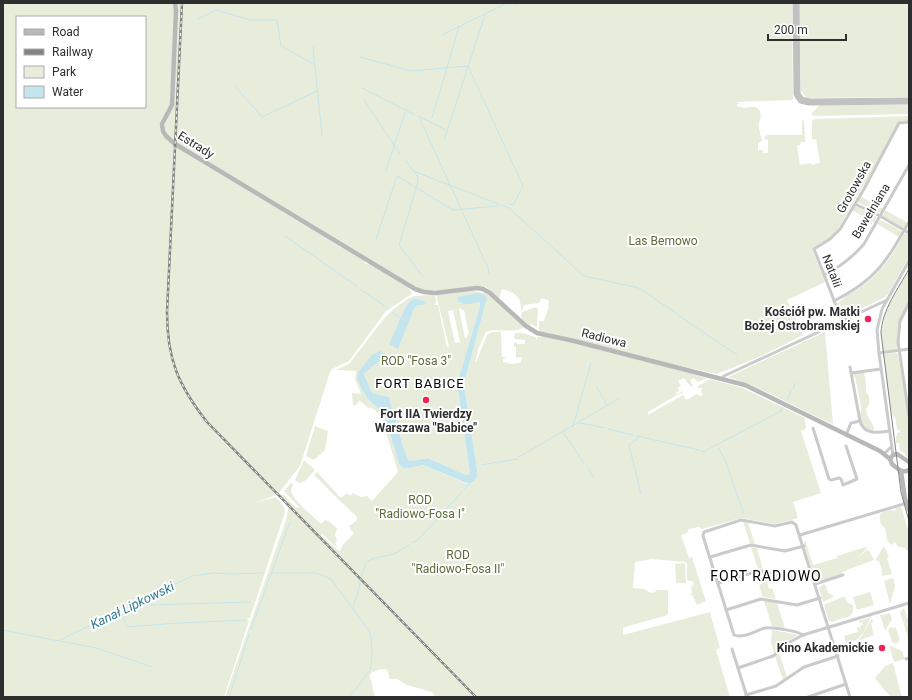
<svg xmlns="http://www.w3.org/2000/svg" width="912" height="700" font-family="Roboto,sans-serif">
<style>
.green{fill:#e8eddb;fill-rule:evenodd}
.water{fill:#c5e5ee}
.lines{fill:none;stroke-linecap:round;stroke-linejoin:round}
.stream{stroke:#c5e5ee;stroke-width:1}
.taxiway{stroke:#c1c1c1;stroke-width:7}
.street{stroke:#cbcbcb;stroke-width:3}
.secondary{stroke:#b8b8b8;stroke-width:4.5}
.tram{stroke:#838383;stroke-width:1}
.rail-casing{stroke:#838383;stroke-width:2.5}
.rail{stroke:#fff;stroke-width:1;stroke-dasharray:3;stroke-linecap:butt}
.poi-dot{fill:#f32356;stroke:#fff;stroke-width:1.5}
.labels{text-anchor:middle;stroke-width:4;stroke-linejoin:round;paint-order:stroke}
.street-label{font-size:12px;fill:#2e2e2e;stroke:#fff}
.park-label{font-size:12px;fill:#5a6d38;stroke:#fff}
.poi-label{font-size:12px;font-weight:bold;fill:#2e2e2e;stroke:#fff;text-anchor:end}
.neighbourhood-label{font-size:13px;letter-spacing:1px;fill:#000;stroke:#fff}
.water-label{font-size:13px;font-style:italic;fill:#347c90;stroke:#fff}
.quarter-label{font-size:14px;letter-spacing:1px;fill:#000;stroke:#fff}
</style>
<rect width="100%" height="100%" fill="#fff"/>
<g class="green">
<path d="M3,3H174L175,10L170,105L161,122L163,136L174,146L173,171H175L176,147L364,261L366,264H370L406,286L410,290L412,294L386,311L349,361L332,369L330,372L300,466L278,494L263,479H262L276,495L255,503L276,497L284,507L285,512L250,618L247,619L249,621L224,697H3ZM17,17H145V107H17Z"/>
<path d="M177,3H792L793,100L735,102L739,103V104H737V106L744,108L750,107H756L760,111L761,118C756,124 761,134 762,141L758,143V150H763V153H768V140L764,139L766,135H802V121L804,120L805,139L806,142H801L800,145L797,146L800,165L811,163L812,165L820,163L816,139L812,140V121L815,119L909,116V121L901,122L837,230L825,242L812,249L825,282L787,300L803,335L759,357L717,374L653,360L650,358H648L539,331V321H544L549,306H548L549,301L542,298L539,303L524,305L521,314C522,298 517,293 502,289L499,298L486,287L478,286C462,288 445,290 429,291C415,292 383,269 371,262L370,259H368L170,139C162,127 164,123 170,111Z"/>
<path d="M799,3H909V97L807,98L801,91Z"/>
<path d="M820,105H909V114L814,116L812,115V113Z"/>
<path d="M860,196L883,209L879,213L859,203L858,200Z"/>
<path d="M855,206L877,217L874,223L852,210Z"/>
<path d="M885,210L908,223L903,228L883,216Z"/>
<path d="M880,220L893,226L902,232L899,237L877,224Z"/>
<path d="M907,233L909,234V257L888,294L885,297L842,318L836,305C843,297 853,293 861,287C881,273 893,255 904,234Z"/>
<path d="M909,271V301L900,320L897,334V348L894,350L883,351C879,316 888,306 905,276Z"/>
<path d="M470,290L484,293L491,296L524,326C518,335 497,327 486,332L479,347L475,362H476L487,335L492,332H501L502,357H507L503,359V362L511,364L520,363L522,358L521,357L516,358V347H514V343L516,342L517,344H525V340L515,339L514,338L515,333H522L536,337L537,342V337L544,336L640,359L707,378L698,382L694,378L690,380L693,386L691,387L684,378L678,381L681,386L678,388L679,391L675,393L679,394L682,391L683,393L677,395L648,412V415L683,395L686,400L697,394L700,396L703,395L701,392L702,388H698V386L710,379L743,388L805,418L806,429L801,431L821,493L793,502L798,518L775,524L741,518L702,529L699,527L689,529L687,533L681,535L689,558L692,557L706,601L697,605L692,595H690V594L692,593L691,587L694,585L693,581H688L687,578V564L685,562L652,559L635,562L633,588L644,589L649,592L653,593L657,590H668V615L625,627L623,628V635L710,612L720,648L716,650L730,697H436L432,692L407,685L397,679H390L387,670C382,667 375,672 371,673L370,677L375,697H225L287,517L288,506L292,510H293L279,495H284L296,508L299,507L284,491L291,483L293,485L291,490C292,500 313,516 321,524L325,520L328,521L337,528L335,535L337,540L335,543L338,548L335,546L322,534L321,535L339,551H340L342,546L354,533L351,530L349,526L357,520V517L336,497L314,475L317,472L341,498L347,493L349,495H351L353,493L361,497L367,496L372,501L398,472L381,416L374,409L366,407L363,403L359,401L355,406L353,405L352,393L361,394L355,379L356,371L336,370L349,364L386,316L400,304L409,298L414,296L433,295C437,298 437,301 435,305H438L447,347H449L436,294ZM415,298L426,302L418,305L414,309L397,349L390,343L406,306ZM487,298L464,384L478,476L476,479L468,484L423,465L404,469L399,464L384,414L368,399L362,390L359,371L385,354V363L379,361L364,374L372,393L389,397L403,446L409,461H411L428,458L466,475L470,474L457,384L480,306V301ZM461,308L462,310H464L469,335H467V338H465L459,309ZM453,310L460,342L455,343L448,311Z"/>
<path d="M536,307L538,310L537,326L536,327L531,324L530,326L535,328L534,329L519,317L518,316L522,319L521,315L522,312Z"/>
<path d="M825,332L833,424C798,410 765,388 728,377Z"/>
<path d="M896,353L898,354L909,420V458L905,455V453L900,451L899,443H896V436H897V433L900,432L899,430H897L895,417L893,416L890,405L883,354Z"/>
<path d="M864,372L866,383V393L868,394C871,400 870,404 866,409C867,419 872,420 874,429L873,431C867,429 864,426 861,421C859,416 861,413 861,409C860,398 857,387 855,377L853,376L854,373Z"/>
<path d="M315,426L328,431L325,450L314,460L306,456Z"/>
<path d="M304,460L315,470L305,481L299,483L295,480Z"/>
<path d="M901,507L909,533V551H907L905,548L899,547L894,542L893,545C891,544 889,543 888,541C884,534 889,529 881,525C878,512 880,513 891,510L894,511L896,508Z"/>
<path d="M743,522H748L755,544L750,543Z"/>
<path d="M805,540L813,565L837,558V556L866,547L867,548L857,559L868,549L874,560L847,570L845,572L843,571L841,575L816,583L804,544Z"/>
<path d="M884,546L889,557L887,558L892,574L882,576C883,573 880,564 879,561H877L876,559Z"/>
<path d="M751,547L757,548L763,570L758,569Z"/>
<path d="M685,563L686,583H676L675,564Z"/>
<path d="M759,573L765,574L769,589L772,588L776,599L763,597L759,585L762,584Z"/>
<path d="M893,578L895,586L890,604L884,581Z"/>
<path d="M824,584L826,586L828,593L833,595V597L823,602L819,588Z"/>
<path d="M870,592L874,605L857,610L853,597Z"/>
<path d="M842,597H845L848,603L853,605C854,615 851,617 842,618C839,619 835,621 832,622L829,621L824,605Z"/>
<path d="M764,601L777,603L785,628L772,626Z"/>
<path d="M904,608L909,623H907L909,628V641L900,612Z"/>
<path d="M890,613L892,619L885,631L880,615H882Z"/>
<path d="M871,617L863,633L872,618L873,622L871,623L874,635L858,641L863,634L862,633L858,639L849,643L851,649L849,651L841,653L840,649L841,648L843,651L848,648L844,636L858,632L857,627H859L861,630L860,626L863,625L862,622L860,623L859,621Z"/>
<path d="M891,627L896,628L900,640L896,644L892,642L888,630Z"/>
<path d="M772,630L799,635L788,641L774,653L771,642Z"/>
<path d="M889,645L902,651L905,659L894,662Z"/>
<path d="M779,653L787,677L783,680L775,656Z"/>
<path d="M893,663L901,694L903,697H892L887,693L875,678L885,666Z"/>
</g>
<g class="water">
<path d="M476,293L483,294L487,298L464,384L478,476L476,479L469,484L423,465L404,469L399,464L384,414L368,399L362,390L357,378L359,371L372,355L380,351L385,354L390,363L379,361L364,374L372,393L389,397L403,446L409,461H411L428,458L466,475L470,474L457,384L480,306V302C473,303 464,307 458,301V297Z"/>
<path d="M415,298L426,302L423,305H418L414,309L398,349L389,344L406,306L410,301Z"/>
</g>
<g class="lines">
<g class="stream">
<path d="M516,3V5"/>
<path d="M198,19L216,10L250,20H277L281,46L315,65"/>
<path d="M442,35L507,3"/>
<path d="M313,47L322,136"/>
<path d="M360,57L411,71L468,66L523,186L513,205L509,204"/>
<path d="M234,85L262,117L317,91"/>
<path d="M362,88L415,115"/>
<path d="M364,100L400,154"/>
<path d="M418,116L446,130"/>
<path d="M432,118L459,27"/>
<path d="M420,119L488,268L489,274"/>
<path d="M444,140L485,15"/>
<path d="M406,161L417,176L418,182L399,245L423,277"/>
<path d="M386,170L406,110"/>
<path d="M413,171L509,208L584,276L639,288L676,313"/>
<path d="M285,236L358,287"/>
<path d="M376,239L397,176L453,210L498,206"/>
<path d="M360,289L384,305"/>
<path d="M387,308L389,309"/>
<path d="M392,312L401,318"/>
<path d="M678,315L737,355"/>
<path d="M597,388L608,406"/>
<path d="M793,389L795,383"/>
<path d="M787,399L791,391"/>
<path d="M580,423L605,428"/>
<path d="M573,426L591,363"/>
<path d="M608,429L633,435"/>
<path d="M563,432L584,463"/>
<path d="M719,448L726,463L744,514"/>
<path d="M701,451H705L781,411L783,407"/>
<path d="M519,457L618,399"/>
<path d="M481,465L517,459"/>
<path d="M586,466L587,467"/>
<path d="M589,469L593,477"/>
<path d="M464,489L469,484"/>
<path d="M641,494L629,445L637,439V436L699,450"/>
<path d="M412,543L418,540L462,492"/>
<path d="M367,562L372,559L394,554L409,545"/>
<path d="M271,573H316L331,579L370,632C372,640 373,663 370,670C367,675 353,693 348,697"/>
<path d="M361,578L366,563"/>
<path d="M147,598L150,605L250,602"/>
<path d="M353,607L360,585L358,582L359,580"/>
<path d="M120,611L127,627L179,623L246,620"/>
<path d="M251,629L290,522"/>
<path d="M3,630L96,648L152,667"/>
<path d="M58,641L192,576L214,573L233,574L263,573"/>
<path d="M291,696L293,697"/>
<path d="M229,697L249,635"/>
</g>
<path class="taxiway" d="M796,3L797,94L801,100L809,102L909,101"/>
<g class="street">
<path d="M855,204L880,216L909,233"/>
<path d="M824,275C840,267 852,258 864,244L909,165"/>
<path d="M834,301C876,280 886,262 909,222"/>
<path d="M909,303L900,321L898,342L909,416"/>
<path d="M842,321L814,249L830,239L840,229L864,189L899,123L909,122"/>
<path d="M879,353L909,349"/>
<path d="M850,367L860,421"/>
<path d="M851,373L881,369"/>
<path d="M721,379L724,376L887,300"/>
<path d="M813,428L829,479L831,480L839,478L841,479L843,485L857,479L846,446"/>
<path d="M846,435L851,423L860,421C864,435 878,433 889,431"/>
<path d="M885,453L891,447"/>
<path d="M893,455L879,353L877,330L882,309L909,261"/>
<path d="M800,535L907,503"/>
<path d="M710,557L751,545L785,551L804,546"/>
<path d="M718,583L758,571L792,577L812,572"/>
<path d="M815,584L843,575"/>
<path d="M726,610L761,599L797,605L820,598"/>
<path d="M803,635C798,631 772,627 765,628C757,630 743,639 734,635L703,536L704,532L741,520L775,526L792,522L796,525L850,697"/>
<path d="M732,649L747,697"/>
<path d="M906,659L909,658"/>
<path d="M738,668L773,656L790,642L803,635L909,603"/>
<path d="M746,695L776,686L804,667L838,656"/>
<path d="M808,697L846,684"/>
</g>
<g class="secondary">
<path d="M175,3L176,10L172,105L162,124L163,131L166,136L175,144L415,289L424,292L435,293L477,288L483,289L490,293L526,326L537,333L574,341L745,385L880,451L890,459"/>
<path d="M909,462L897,454L893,455L890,459L892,464C897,468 902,474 909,470"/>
<path d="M901,471L905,499L909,510"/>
</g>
<path class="tram" d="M909,269C898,289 882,310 881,333L901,492L909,521"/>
<g class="rail-casing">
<path id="rail" d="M182,3L167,312C167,359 178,385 207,422L476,697"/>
</g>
<use href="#rail" class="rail"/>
</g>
<g class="poi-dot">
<circle cx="868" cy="319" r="4"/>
<circle cx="426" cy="400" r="4"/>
<circle cx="882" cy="648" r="4"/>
</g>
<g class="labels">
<g class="street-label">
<text transform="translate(196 145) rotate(32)" y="4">Estrady</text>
<text transform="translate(854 187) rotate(-61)" y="4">Grotowska</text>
<text transform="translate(871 211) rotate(-59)" y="4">Bawełniana</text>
<text transform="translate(832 271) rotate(69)" y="4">Natalii</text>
<text transform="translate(604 338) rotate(14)" y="4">Radiowa</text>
</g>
<g class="park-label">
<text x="663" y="245">Las Bemowo</text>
<text x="416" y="365">ROD "Fosa 3"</text>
<text x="420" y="504">ROD<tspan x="420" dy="14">"Radiowo-Fosa I"</tspan></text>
<text x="458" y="559">ROD<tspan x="458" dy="14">"Radiowo-Fosa II"</tspan></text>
</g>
<g class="poi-label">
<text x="860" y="316">Kościół pw. Matki<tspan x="860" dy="14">Bożej Ostrobramskiej</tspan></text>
<text x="426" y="418" text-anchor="middle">Fort IIA Twierdzy<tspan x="426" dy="14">Warszawa "Babice"</tspan></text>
<text x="874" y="652">Kino Akademickie</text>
</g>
<g class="neighbourhood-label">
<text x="420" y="388">FORT BABICE</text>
</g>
<g class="water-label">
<text transform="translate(132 605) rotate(-26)" y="5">Kanał Lipkowski</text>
</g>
<g class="quarter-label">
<text x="766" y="581">FORT RADIOWO</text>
</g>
</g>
<rect width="912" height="700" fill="none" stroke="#2e2e2e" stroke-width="8"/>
<rect x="16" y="16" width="130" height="92" fill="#ffffff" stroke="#ababab"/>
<rect x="24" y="29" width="20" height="6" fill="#b8b8b8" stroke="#ababab"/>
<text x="52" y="36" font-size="12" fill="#2e2e2e">Road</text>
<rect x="24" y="49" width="20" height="6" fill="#838383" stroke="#ababab"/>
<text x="52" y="56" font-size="12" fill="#2e2e2e">Railway</text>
<rect x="24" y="66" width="20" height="12" fill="#e8eddb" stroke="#ababab"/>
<text x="52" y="76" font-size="12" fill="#2e2e2e">Park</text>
<rect x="24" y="86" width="20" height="12" fill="#c5e5ee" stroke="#ababab"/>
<text x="52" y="96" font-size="12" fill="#2e2e2e">Water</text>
<path d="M768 34v6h78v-6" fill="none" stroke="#2e2e2e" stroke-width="2"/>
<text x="774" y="34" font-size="12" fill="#2e2e2e" stroke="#ffffff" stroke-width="3" paint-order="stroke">200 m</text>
</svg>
